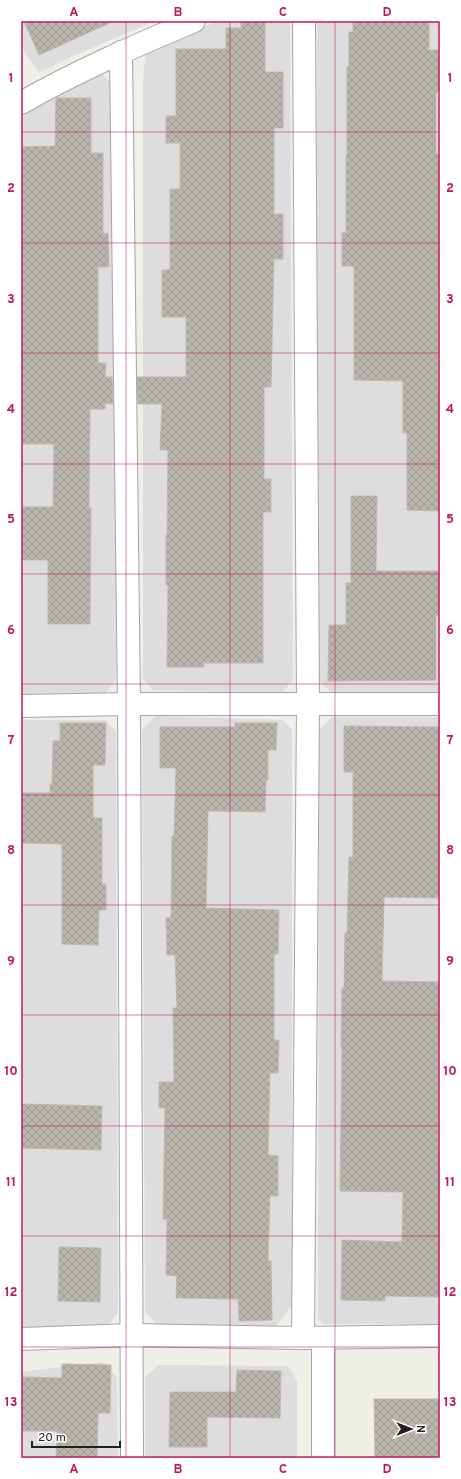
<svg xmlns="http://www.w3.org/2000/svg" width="461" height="1479" font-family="Overpass,sans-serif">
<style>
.residential{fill:#dedddd}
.building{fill:url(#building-cross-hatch);stroke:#c0b9ab}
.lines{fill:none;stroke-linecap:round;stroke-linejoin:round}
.street-casing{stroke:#a4a4a4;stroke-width:24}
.street{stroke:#fff;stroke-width:22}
.grid{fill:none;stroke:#c2185b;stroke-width:1;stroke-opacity:0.55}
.neatline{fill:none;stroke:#c2185b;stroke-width:1.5}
.grid-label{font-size:13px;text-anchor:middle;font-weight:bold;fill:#c2185b}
</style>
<defs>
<pattern id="building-cross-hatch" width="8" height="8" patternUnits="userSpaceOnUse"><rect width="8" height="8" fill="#b9b5ad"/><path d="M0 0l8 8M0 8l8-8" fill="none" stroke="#9f9b95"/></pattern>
</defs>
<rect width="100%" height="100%" fill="#f0efe7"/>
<g class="residential">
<path d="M21,21H155L71,57L39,73L21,46Z"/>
<path d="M218,21H290L293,680L281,694L153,690L143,679V77L146,52Z"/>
<path d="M317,21H440V692L331,693L318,679Z"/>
<path d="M101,73L115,87L116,680L105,693L21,694V118L40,102Z"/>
<path d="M155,716L283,720L292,730V1305L276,1326H159L145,1312L142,730Z"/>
<path d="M332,717H440V1324H323L318,1319L319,730Z"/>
<path d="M21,720H106L116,732L118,1312L106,1328L21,1329Z"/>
<path d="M102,1362L117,1377L118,1458H21V1372Z"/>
<path d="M159,1365L288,1366L297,1381V1458H145V1377Z"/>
</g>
<g class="building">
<path d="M24,21H114L39,55Z"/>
<path d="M241,21H265V72H283V128H274V214H283V259H274L271,387H264V479H271V512H263V663H204V667H167L168,585H166V535H167L168,450H160L162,404H138L137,377H186V317H162V270H170V189H180V143H166V116H176V49H226V28H241Z"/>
<path d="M353,21H429V50H440V92H436V154H440V290H438V391H440V511L407,510V433H403V381L354,380V266H342V233H346V155H347V67H349V32H353Z"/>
<path d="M56,98H91V153H103V234L108,233L109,267H98V363H106L105,377H112L113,404L105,403V409H90L89,508H91L90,624H48V560H21V507H53L54,444H21V147L55,146Z"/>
<path d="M351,496H377L376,571H440V615H436V680L328,681L329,625H346V583H351Z"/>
<path d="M60,723H106L105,765H93V814L94,818H102V884H106V910H99L98,945L62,944V844L21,843V793H50V784H52L53,741H60Z"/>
<path d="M235,723H277L276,750H268V780H266L265,812L208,811L206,908L279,910L278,954H274V1040H279L278,1073H270L268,1155L278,1156V1196H270L268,1261H271L272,1320L239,1321L238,1299L176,1298L177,1276L166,1275L167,1219H163L165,1108H159V1082H174L173,1008H177L175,955H167L166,918H171L172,836H174L176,768H160V727H235Z"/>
<path d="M344,726L440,727V898L384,897L382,981L440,982L438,1146H440V1297L385,1296V1301L341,1300L342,1240L401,1242L402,1240L403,1192L340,1191L342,1047H341L342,988H344L345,933H347L349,857H353V772H344Z"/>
<path d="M21,1104L102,1106L101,1150L21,1148Z"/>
<path d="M59,1247L101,1248L100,1302L58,1301Z"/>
<path d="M62,1364L111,1365L110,1413H98L97,1458H56L57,1431H21V1377L62,1378Z"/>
<path d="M237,1370L281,1371L280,1418L207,1417V1447H169L170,1392H236Z"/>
<path d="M374,1399H440V1458H375Z"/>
</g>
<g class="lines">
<g class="street-casing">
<g id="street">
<path d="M121,52L129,704L132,1458"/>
<path d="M21,103C77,71 135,46 194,21"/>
<path d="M21,706L129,704H440"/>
<path d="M303,1338L308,704L304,21"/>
<path d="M323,1338V1458"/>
<path d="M21,1339L132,1335L303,1338L440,1336"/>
</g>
</g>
<use href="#street" class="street"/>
</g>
<path class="grid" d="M126,21V1458M230,21V1458M335,21V1458M21,132H440M21,243H440M21,353H440M21,464H440M21,574H440M21,684H440M21,795H440M21,905H440M21,1015H440M21,1126H440M21,1236H440M21,1347H440"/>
<rect width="461" height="1479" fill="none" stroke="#ffffff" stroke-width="44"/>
<g transform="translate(411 1429) rotate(90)" stroke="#ffffff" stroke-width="3" paint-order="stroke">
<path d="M0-3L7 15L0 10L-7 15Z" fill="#202020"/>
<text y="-6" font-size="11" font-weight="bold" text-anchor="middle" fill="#202020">N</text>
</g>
<path d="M32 1441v6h88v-6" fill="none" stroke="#202020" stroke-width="2"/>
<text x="38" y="1441" font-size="12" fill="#202020" stroke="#ffffff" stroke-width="3" paint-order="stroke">20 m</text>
<rect x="22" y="22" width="417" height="1435" class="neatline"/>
<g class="grid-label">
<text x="74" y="16">A</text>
<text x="178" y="16">B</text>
<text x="283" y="16">C</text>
<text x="387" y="16">D</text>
<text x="11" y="82">1</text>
<text x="450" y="82">1</text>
<text x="11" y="192">2</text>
<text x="450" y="192">2</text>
<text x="11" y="303">3</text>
<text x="450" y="303">3</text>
<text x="11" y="413">4</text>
<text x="450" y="413">4</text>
<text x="11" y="523">5</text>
<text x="450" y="523">5</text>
<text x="11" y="634">6</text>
<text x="450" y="634">6</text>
<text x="11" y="744">7</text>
<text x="450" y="744">7</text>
<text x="11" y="854">8</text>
<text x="450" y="854">8</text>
<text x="11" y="965">9</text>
<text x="450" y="965">9</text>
<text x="11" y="1075">10</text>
<text x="450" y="1075">10</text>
<text x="11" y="1186">11</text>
<text x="450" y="1186">11</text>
<text x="11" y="1296">12</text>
<text x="450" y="1296">12</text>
<text x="11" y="1406">13</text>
<text x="450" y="1406">13</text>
<text x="74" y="1473">A</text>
<text x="178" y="1473">B</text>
<text x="283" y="1473">C</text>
<text x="387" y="1473">D</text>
</g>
</svg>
